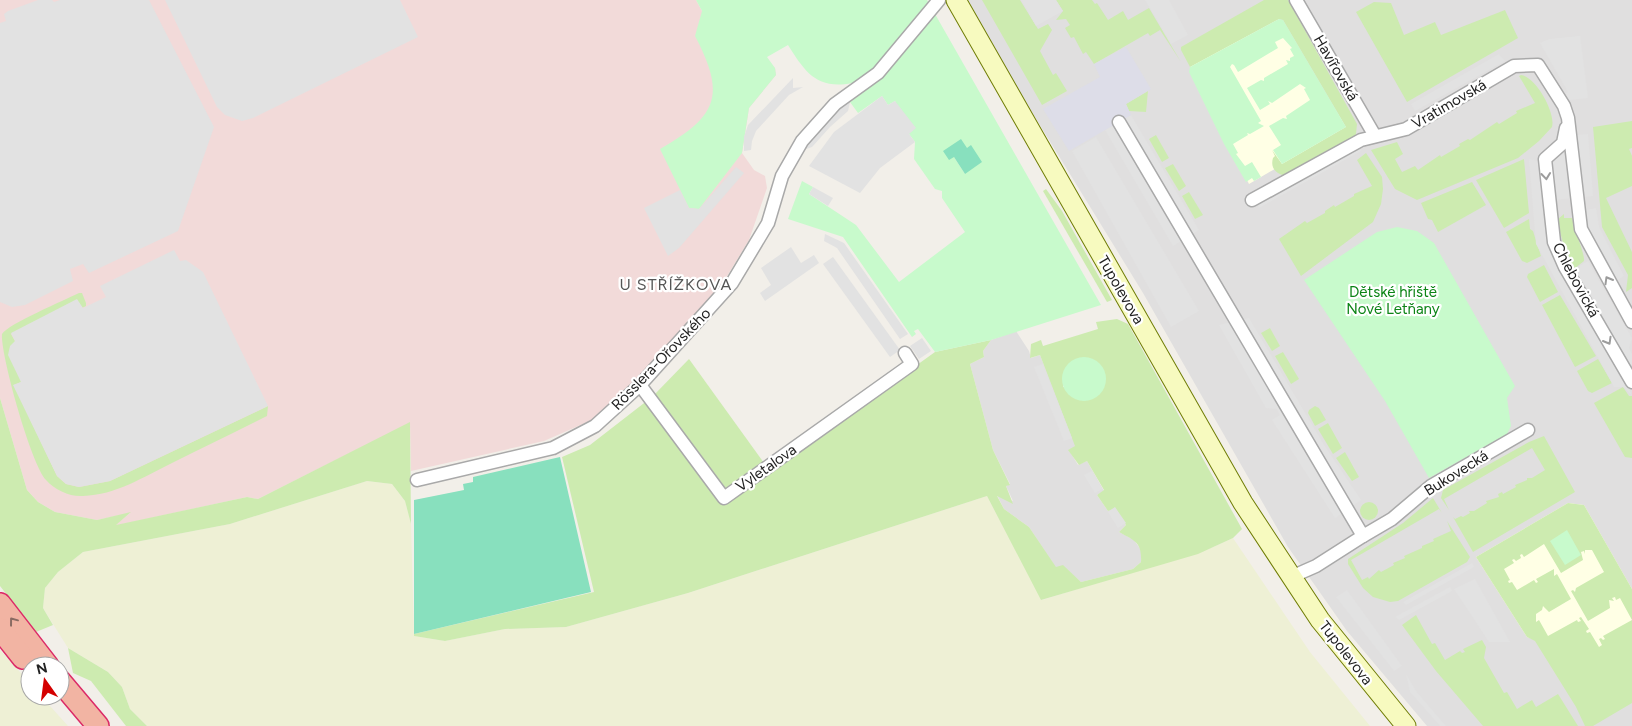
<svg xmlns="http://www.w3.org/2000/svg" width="1632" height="726" font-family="Figtree,sans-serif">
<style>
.residential{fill:#e0dfdf}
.commercial{fill:#f2dad9}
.education{fill:#ffffe5}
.farmland{fill:#eef0d5}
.grass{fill:#cdebb0;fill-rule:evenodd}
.park{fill:#c8facc;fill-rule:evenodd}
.pitch{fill:#88e0be}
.parking{fill:#e2e2e2}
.plaza{fill:#dddde8}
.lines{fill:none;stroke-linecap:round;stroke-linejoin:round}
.minor-casing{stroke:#a9a9a9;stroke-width:15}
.secondary-casing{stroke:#707d05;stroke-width:21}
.trunk-casing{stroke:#dc2a67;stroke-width:24}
.minor{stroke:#fff;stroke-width:12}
.secondary{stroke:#f7fabf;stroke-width:19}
.trunk{stroke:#f2b4a3;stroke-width:21}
.oneway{stroke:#9c9c9c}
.oneway2{stroke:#8a6b62}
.labels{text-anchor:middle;stroke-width:4.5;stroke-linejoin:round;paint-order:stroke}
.street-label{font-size:15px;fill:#222;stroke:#fff}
.park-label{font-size:15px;fill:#0c8416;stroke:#fff}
.neighbourhood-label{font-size:16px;letter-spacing:1px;fill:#555;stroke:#fff}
</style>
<rect width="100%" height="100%" fill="#f2efe9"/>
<g class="residential">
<path d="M968,0H1632V726H1427L1347,631L1288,547L1143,293L1011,78Z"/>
<path d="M1016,331L1029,351L1031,358L1040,355L1076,446L1069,450L1078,465L1087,461L1104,491L1097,495L1108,511L1114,507L1126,525L1119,532L1134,540L1141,550V562L1133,569L1081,582L1063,566L1056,568L1029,527L1004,509L997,495L1013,501L1006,486L1010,484L993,450L970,364L984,357L983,351L991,340Z"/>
</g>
<path class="commercial" d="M0,0H696L702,11L775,68L776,75L749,108L742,153L754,170L765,176L767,188L749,240L721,286L640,377L592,420L544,441L411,471L410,423L258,499L247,497L114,526L130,513L97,520L55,512L38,502L27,490L0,398Z"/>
<g class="education">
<path d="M1279,19L1346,127L1249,184L1190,66Z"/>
<path d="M1568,503L1584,505L1632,589V675L1527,637L1476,557Z"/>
</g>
<g class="farmland">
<path d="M367,481L392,484L405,501L411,524L414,636L445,641L505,629L566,627L688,593L987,496L1042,600L1211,548L1233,538L1310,652L1370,726H147L130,709L122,687L108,672L68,648L43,608L45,588L58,572L83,552L230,524Z"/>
<path d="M0,650L30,683V696H41L68,726H0Z"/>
</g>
<g class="grass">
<path d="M982,0H1020L1038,29L1048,24L1052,30L1040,51L1053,75L1056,73L1067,91L1042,105Z"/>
<path d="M1056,0H1092L1095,4L1097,3L1108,20L1123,11L1128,20L1149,8L1181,62L1160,30L1150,36L1148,33L1094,64L1086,52L1083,54L1074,37L1071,38L1065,28L1070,25L1066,19L1056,20L1063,11Z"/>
<path d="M1264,0H1288L1357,124L1356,134L1353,139L1286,176C1276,174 1270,168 1273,158L1275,156L1272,150L1282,164L1346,127L1283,20L1279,19L1190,67L1181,50V47Z"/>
<path d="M1374,2L1391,3L1404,35L1435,22L1441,35L1505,10L1518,38L1407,102L1356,12Z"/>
<path d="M1521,75C1536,77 1556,113 1552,127L1539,141L1518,158L1417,200L1395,189L1371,150L1397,142L1403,154L1395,159L1402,172L1415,166L1418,170L1440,155L1441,157L1460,146L1459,144L1468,139L1470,140L1497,122L1499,124L1517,113L1516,111L1535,103L1519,76Z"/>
<path d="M1148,91L1146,112L1129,111L1126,104Z"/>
<path d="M1632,121V148L1629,149L1632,156V186L1606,198L1632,252V288L1626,292L1628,275L1602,227L1593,127Z"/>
<path d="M1156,135L1169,158L1162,162L1149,139Z"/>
<path d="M1366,153L1382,177L1383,189L1381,204L1373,222L1301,276L1279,239L1305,221L1307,223L1325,213V211L1334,205L1335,207L1354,196V194L1372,186L1357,160Z"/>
<path d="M1524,159L1529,213L1504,228L1476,180Z"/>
<path d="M1173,164L1186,186L1179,191L1165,168Z"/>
<path d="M1472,182L1486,205L1438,232L1432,220L1428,219L1421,203Z"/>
<path d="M1046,189L1062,211L1112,300L1107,302L1043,191Z"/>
<path d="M1189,192L1203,215L1195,219L1182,196Z"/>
<path d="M1564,214V218H1572C1574,229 1585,254 1584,261L1574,269L1564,247L1557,220Z"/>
<path d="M1529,219L1530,229L1533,231L1541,256L1527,263L1522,261L1506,232Z"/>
<path d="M1544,265L1558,292L1540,302L1527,277L1528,274Z"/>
<path d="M79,293H82L86,303V306L82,308L77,300L11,334L15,341L21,382L14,385L57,476L66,484L79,487L110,481L268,406L267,416C235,432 204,447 172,463C143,477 116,495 83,496C70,497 55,490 46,480C31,464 0,353 2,334C8,324 65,300 79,293Z"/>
<path d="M1560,295L1596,356L1575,367L1542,305Z"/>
<path d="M1117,319L1128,324L1242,529L1233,538L1198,554L1041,600L987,496L688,593L566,627L505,629L445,641L414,636V634L594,592L562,457L590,445L648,400L725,503L935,352L991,340L983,351L984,357L970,364L993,450L1010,485L1006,486L1013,504L997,496L1004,509L1029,527L1056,567L1063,565L1081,582L1133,569L1141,562C1142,542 1135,541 1119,532L1126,525L1115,508L1108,511L1097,495L1104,490L1087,461L1079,465L1068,450L1075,446L1040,355L1030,358L1031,344L1041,340L1043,346L1098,329L1096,322ZM1104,371V386L1063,387V373Z"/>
<path d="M1270,328L1280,346L1272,351L1261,333Z"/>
<path d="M1283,352L1299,379L1291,384L1275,356Z"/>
<path d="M689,359L764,463L727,490L655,394Z"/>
<path d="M1598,359L1612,383L1592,393L1588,391L1577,371Z"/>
<path d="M1623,387L1629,396H1632V458L1625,457L1594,403Z"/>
<path d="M0,398L27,490L38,502L55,512L97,520L131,512L116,525L247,497L258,499L410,422L411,524L405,501L392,484L367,481L230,524L83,552L58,572L45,588L43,608L53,625L36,632L0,586Z"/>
<path d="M1315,406L1319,408L1326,420L1315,426L1308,413L1309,410Z"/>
<path d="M1328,423L1342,448L1333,454L1318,429Z"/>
<path d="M1544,436L1575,492L1473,552L1453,517L1455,519L1461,516L1463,517L1470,513L1469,511H1474L1487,503L1486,501L1499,497L1498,494L1502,492L1503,494L1516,487L1515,485L1527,480V478H1532L1545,470L1532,448L1444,499L1449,510L1441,498L1443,490L1529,442Z"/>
<path d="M1345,452L1359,477L1352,481L1336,458Z"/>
<path d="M1433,498L1442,513L1439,509L1351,560L1362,580L1368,577L1369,579L1379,570L1381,572L1394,565L1393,563L1405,558L1404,556L1422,548V546L1434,541L1433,539L1451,531L1447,521L1470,557L1467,562L1398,601L1390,602L1373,597L1363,588L1348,564V559L1403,523Z"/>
<circle cx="1369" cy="511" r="9"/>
<path d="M1568,503L1584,505L1632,589V703L1593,726H1585L1576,707L1535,641L1527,637L1476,557ZM1544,544L1561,573L1583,560L1581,552L1584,551L1585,554V550H1592L1604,572L1576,588L1575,592L1573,590L1571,591L1588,621L1610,608L1609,600L1614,601L1612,598L1615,597L1616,600L1620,598L1632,620L1603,636L1605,639L1603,640L1601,638L1599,639L1602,645L1599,647L1590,632L1587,633L1586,631L1589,629L1581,617L1579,618L1581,621L1578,622L1577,620L1548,636L1539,620L1536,622V614L1542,610L1543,606L1549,612L1571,599L1557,574L1554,576V569L1536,579L1538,582L1536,583L1534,580L1517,590L1512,582L1509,583L1508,581L1510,580L1504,569L1514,563L1512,560L1514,559L1516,561L1521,558L1520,555L1522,554L1524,557Z"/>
<path d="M1416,615L1432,644L1435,643L1445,660L1460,651L1462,653L1465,652L1463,649L1482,640L1486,647L1484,658L1504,693L1507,692L1517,709L1532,700L1536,707L1558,694L1578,726H1483L1436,671L1402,625Z"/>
<path d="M68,648L108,672L122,687L130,709L147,726H126L91,681L73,673Z"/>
</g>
<g class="park">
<path d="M696,0H927L1101,305L991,340L935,352L918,329L914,331L916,334L912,337L843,237L788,219L802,181L813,187L809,194L856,225L899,282L965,232L942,198V191L935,189L914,159L915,142L909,134L895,101L888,105L882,96L858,113L850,102L861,94L852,83C817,90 805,72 788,45L767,57L775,68L776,75L749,108L742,153L699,209L689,208L660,149C718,116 726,95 695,36L702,11ZM971,146L965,174L954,157Z"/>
<path d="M1279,19L1283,20L1346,127L1282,164L1273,150L1281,145L1269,126L1283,118L1287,119L1286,116L1310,100L1304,89L1306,88L1300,84L1272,103L1268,101L1270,104L1260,110L1247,88L1261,80L1264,81V78L1288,64L1286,60L1290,61V58L1294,56L1290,49L1292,48L1283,38L1275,42L1278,48L1238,72L1234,65L1232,64L1230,67L1261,121L1258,123L1264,126L1250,134L1247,133L1248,135L1233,144L1238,153L1236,154L1245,166L1252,162L1261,177L1254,181L1252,178L1246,182L1224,144L1189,72L1190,67Z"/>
<path d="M1397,227L1417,231L1434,243L1515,386L1507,398L1511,426L1507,434L1429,478L1385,401L1304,280L1377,232Z"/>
<circle cx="1084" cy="379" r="22"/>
<path d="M1567,530L1581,555L1565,565L1550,541Z"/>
</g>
<g class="pitch">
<path d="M961,139L967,148L971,145L982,162L965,174L954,157L949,160L943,151Z"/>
<path d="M560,457L591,592L414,634V500L464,490L463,484L473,482V477Z"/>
</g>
<g class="parking">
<path d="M38,0H52L54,2L60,0H149L214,127L178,231L89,273L83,264L70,269L73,281L25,305L12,307L0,302V23L6,21L4,14L8,11Z"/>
<path d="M165,0H400L418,37L253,118L242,121L225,115L217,107Z"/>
<path d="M1021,0H1056L1063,11L1036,26Z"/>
<path d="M1145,0H1169L1188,35L1171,44Z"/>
<path d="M1299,0H1305L1370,113L1366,116Z"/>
<path d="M1580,36L1588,98L1568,100L1566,93L1568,92L1540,43L1549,39Z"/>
<path d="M1499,54L1505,61L1415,111L1411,104Z"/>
<path d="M793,78V88L803,87L789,95L756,131L752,141L751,150L744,151V137L748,125Z"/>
<path d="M882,96L888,105L895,101L916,128L909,134L915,142L880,168L860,193L809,166L834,132Z"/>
<path d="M850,102L848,111L830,127L812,147L803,150L832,115Z"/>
<path d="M1131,115L1199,230L1173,246L1105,130Z"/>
<path d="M1588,134L1593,196L1543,201L1558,263L1632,395L1623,387H1614L1536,244L1529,159L1539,161L1577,135Z"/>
<path d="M1096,137L1199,311L1171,327L1072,151Z"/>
<path d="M1356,143L1361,151L1259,208L1257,198Z"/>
<path d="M736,167L744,173L679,248L668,256L644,208L680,190L689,208L699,209Z"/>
<path d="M813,187L833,198L828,206L809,194Z"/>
<path d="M1596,208L1599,227L1624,276L1615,282L1591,237L1585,210Z"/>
<path d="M825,234L844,243L908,334L900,339L837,248L824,241Z"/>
<path d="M791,247L801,263L814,255L819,263L765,301L760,293L771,285L761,268Z"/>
<path d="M174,250L180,261L186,260L203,272L268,406L110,481L79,487L66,484L57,476L13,385L21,382L8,355L10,346L15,341L11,333L77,299L83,308L106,297L100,286Z"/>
<path d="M833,257L900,350L890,357L823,264Z"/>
<path d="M1588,261L1632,338L1629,348L1632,354V365L1629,367L1574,269Z"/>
<path d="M1249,318L1324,445L1361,500L1335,518L1272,420L1280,415L1277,409L1266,408L1219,325Z"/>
<path d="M922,338L931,351L919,359L910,346Z"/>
<path d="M1043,364L1072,438L1064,441L1034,367Z"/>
<path d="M1092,471L1102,489L1095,493L1084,475Z"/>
<path d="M1115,507L1126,523L1118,528L1108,512Z"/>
<path d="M1472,563L1474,567L1406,605L1403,602Z"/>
<path d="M1475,579L1510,642H1489L1454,589Z"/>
<path d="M1450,587L1452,591L1399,620L1395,617Z"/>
<path d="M1347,590L1402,666L1394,671L1336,597Z"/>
<path d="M1406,674L1416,691L1446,726H1440L1410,692Z"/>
</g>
<path class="plaza" d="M1126,47L1151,89L1126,104L1131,115L1069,151L1043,109L1100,77L1094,64Z"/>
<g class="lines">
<g class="minor-casing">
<g id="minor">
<path d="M1296,0L1375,136"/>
<path d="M1119,122L1363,536L1316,566L1291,577"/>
<path d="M1566,128L1563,143L1545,159L1554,242L1565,267L1632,382"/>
<path d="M1252,200L1361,140L1406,129L1514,66L1538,65L1564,106L1568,118L1581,229L1632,322"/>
<path d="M640,385L724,498L912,364L905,353"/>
<path d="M417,480L553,448L595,426L640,385L732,283L768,223L782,176L802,141L835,104L878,73L939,0"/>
<path d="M1363,536L1392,519L1431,486L1528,430"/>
</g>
</g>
<g class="secondary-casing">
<path id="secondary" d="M956,0L1243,503L1320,620L1406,726"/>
</g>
<g class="trunk-casing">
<g id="trunk">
<path d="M0,604L48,666"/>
<path d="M0,629L23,658"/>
<path d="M60,681L98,726"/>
</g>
</g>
<use href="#minor" class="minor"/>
<use href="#secondary" class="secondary"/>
<use href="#trunk" class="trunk"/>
</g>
<defs><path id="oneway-chevron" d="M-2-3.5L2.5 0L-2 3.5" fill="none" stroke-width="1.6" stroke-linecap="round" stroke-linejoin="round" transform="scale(1.25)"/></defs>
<g class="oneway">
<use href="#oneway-chevron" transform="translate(1546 176) rotate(84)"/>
<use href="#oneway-chevron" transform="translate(1608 280) rotate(-120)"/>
<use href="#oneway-chevron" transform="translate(1608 341) rotate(60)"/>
</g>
<use class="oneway2" href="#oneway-chevron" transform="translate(13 621) rotate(-127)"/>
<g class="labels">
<g class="street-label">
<text transform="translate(1336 68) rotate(60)" y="5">Havířovská</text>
<text transform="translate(1449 104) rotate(-30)" y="5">Vratimovská</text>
<text transform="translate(1576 280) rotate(62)" y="5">Chlebovická</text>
<text transform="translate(1121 290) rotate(60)" y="5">Tupolevova</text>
<text transform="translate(661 359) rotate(-46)" y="5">Rösslera-Ořovského</text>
<text transform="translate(766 468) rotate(-35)" y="5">Vyletalova</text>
<text transform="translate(1456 473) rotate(-32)" y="5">Bukovecká</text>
<text transform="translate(1346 653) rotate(52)" y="5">Tupolevova</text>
</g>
<g class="park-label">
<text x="1393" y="297">Dětské hřiště<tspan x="1393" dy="17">Nové Letňany</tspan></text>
</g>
<g class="neighbourhood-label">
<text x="676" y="290">U STŘÍŽKOVA</text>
</g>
</g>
<g transform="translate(45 681) rotate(346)"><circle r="24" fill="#ffffff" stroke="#a7a7a7"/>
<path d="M0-4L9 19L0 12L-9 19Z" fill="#d40000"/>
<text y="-8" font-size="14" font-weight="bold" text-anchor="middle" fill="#222222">N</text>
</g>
</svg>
